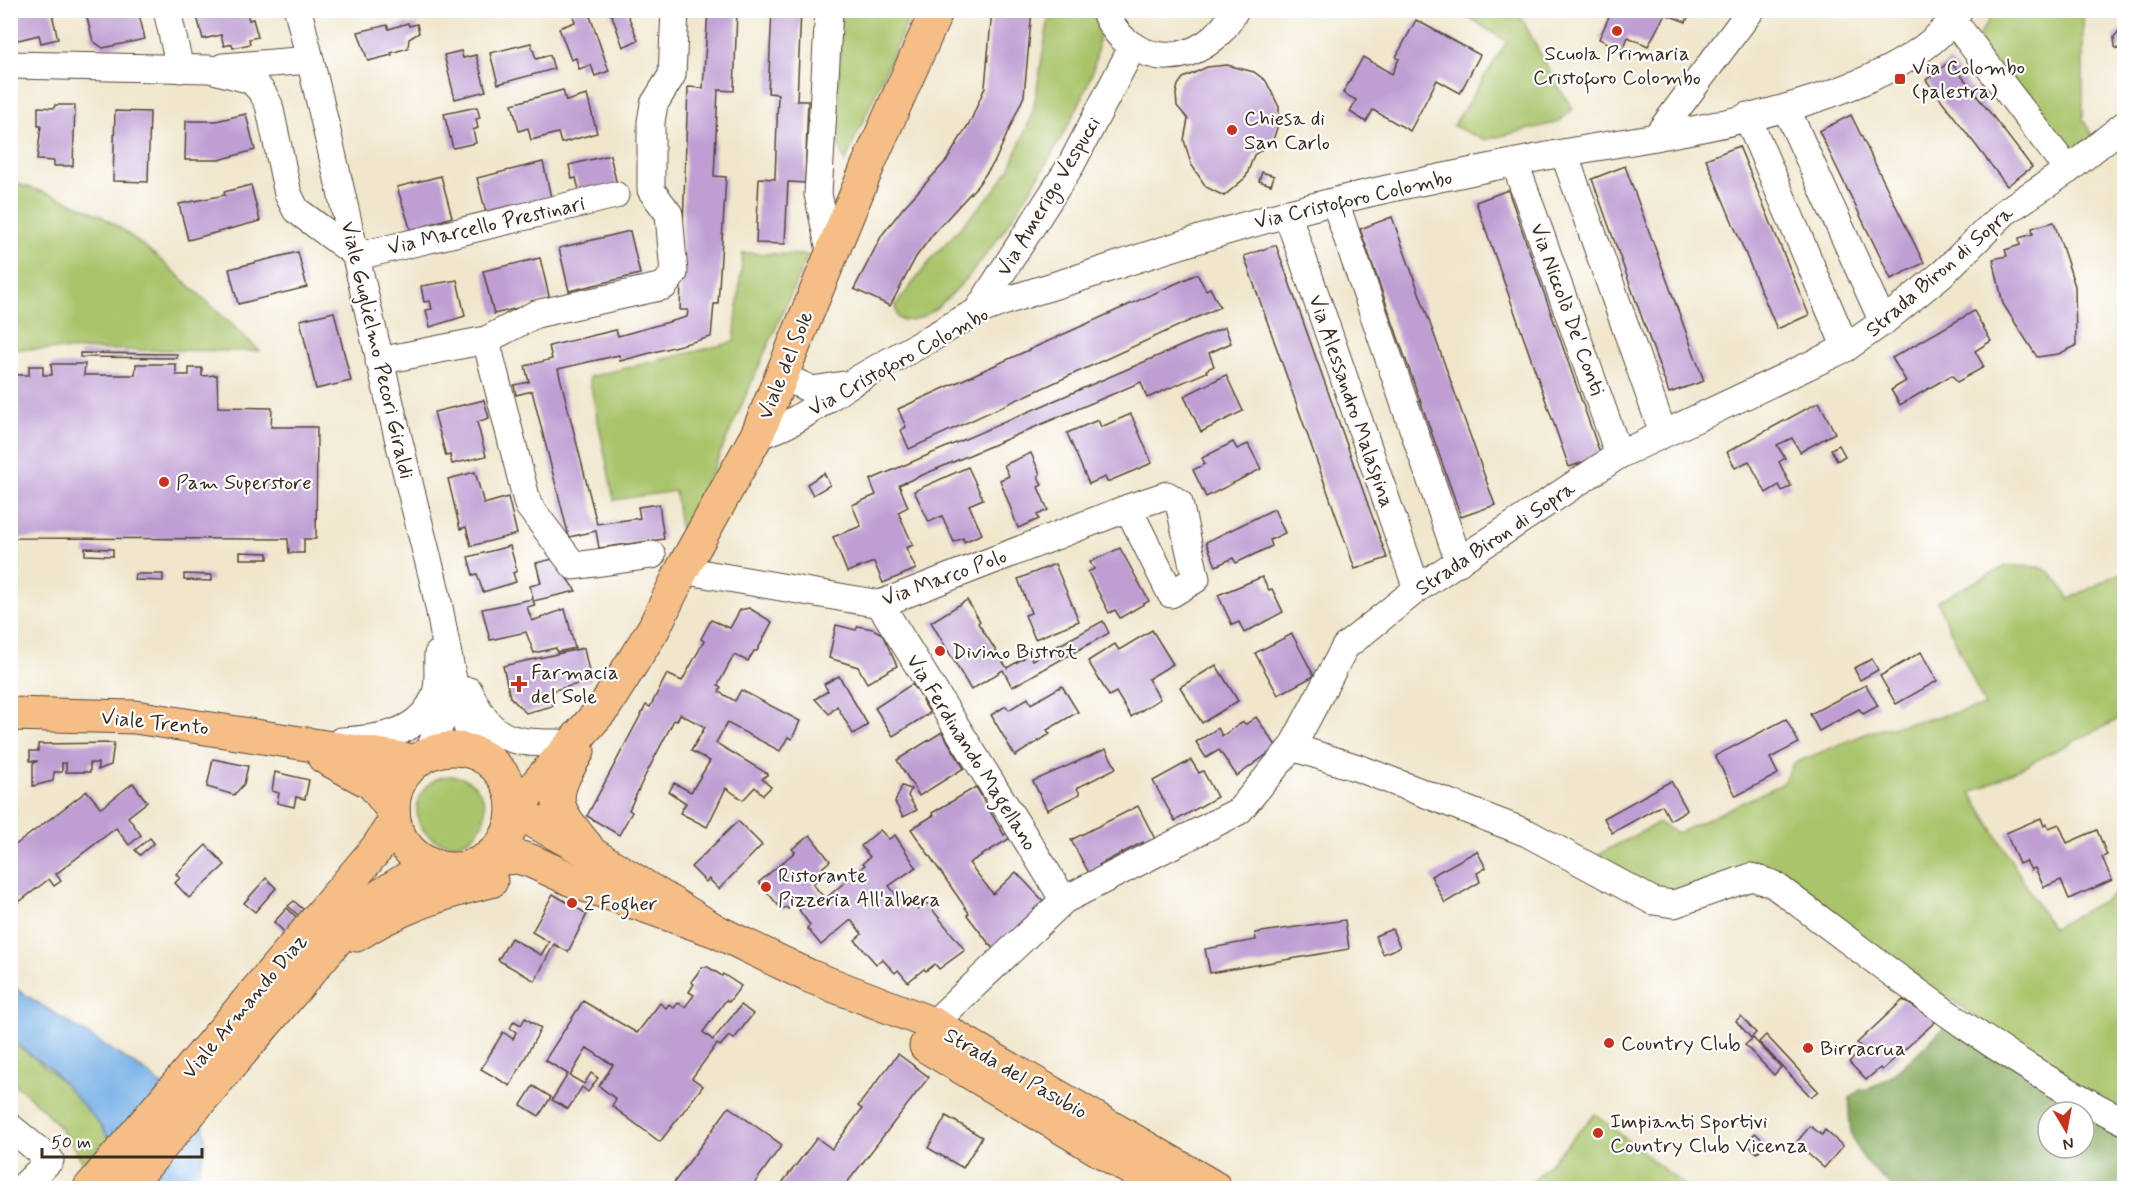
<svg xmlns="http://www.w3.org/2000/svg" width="2135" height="1199" font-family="Mynerve,sans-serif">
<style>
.green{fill:#a9c46a;stroke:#727744;stroke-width:1.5}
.forest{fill:#86aa5e;stroke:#606a3e;stroke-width:1.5;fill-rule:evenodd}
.water{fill:#75afe6;stroke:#586c82;stroke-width:1.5}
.building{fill:#be9ed3}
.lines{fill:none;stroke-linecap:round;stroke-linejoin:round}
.minor-casing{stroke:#564638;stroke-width:29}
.major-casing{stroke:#564638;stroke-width:35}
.minor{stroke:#fff;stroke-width:27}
.major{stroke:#f5be86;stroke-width:33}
.poi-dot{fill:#c8321e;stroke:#fff;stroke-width:2}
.labels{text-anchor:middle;stroke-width:4.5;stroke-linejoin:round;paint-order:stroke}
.poi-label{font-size:21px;fill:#3b2a1e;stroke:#fff;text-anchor:start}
.street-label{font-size:21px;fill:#3b2a1e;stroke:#fff}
</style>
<rect width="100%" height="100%" fill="#fff"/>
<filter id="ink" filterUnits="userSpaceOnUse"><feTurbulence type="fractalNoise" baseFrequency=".0167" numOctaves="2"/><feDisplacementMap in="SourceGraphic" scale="12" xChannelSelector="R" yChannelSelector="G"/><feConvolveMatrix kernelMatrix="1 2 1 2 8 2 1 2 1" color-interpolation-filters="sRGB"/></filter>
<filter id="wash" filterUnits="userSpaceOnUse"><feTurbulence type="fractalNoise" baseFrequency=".008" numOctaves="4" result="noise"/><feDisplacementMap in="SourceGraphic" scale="24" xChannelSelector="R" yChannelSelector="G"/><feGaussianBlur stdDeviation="1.35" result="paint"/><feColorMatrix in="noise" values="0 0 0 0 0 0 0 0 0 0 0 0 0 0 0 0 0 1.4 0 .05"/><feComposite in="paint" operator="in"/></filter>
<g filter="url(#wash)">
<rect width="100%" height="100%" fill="#f0e6cc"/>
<g class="green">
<path d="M842,11H912L845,162L836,137Z"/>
<path d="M1050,11H1100C1100,39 1097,64 1085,91C1068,132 948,345 898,318L895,306L934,256L992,193L1009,170L1033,112Z"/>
<path d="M1460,11H1517C1537,43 1549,78 1573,108L1559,122L1485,140L1453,126L1507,42Z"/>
<path d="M1995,11H2083V119L2093,137L2064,159L1977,38Z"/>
<path d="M11,182C41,191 74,201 101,216C155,248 213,309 260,351L11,349Z"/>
<path d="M743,253L808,255L696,508L680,528L675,491L614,500L589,377L734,342Z"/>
<path d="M2006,566C2046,566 2048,564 2069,599L2124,571V704L2117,720L1971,793L2052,929L2124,889V1115L2096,1100L1783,883L1674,896L1590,859L1658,823L1678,833L1782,784L1794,763L1873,731L1985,706L1937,601Z"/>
<circle cx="451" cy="810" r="34"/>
<path d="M11,1041C46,1066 89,1100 109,1140L83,1163C67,1132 39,1102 11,1082Z"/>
<path d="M1595,1114L1687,1188H1527Z"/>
</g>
<path class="forest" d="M1948,1024L2124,1132V1188H1893C1861,1158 1845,1145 1850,1098L1860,1090C1884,1091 1929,1041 1948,1024ZM2048,1112H2084V1148H2048Z"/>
<path class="water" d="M10,985L145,1071L203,1120L206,1144L194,1188H134L103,1128L50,1068L11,1041Z"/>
<g id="blocks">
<g class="building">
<path d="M10,10H51L58,39L41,43L39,35L10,42Z"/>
<path d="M85,10H138L145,39L103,48L93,41Z"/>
<path d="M206,10H246L249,20L253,19L258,37L249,39L250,44L233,48L232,44L224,46L221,35L203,39L196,13Z"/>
<path d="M571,10H588L609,71L595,76L591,65L579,69L576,58L571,60L559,28L575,22Z"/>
<path d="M610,10H626L638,40L623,47Z"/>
<path d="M708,10H737L734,91L718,90L714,176L726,177L718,304H714L711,337L620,361L619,355L558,369L597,524L640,518L638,507L659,504L664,539L599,548L596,531L569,537L532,391L516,395L514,385L529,382L525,366L552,359L549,346L616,330L618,336L687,317L688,310H680L688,87L703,88Z"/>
<path d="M772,10H801L797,101H808L805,183L788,182L785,244L756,243L759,178L775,179L778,94L768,93Z"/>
<path d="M992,10H1032L1024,96L995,161L978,185L933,234L916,257L890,306L854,289L882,235L903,208L947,160L971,120L985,87Z"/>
<path d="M1612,10H1691L1686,22L1665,14L1648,46L1628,37L1623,50L1599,39Z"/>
<path d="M1416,20L1480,55L1460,93L1437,80L1410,131L1373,110L1366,122L1350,112L1356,100L1343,93L1363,57L1392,74L1399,59L1396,57Z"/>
<path d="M408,23L409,26L417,24L419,33L409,39L408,48L391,53L392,55L368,61L358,32L387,25L389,29Z"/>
<path d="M2124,25V44L2119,50L2115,47L2114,37Z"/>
<path d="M531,43L536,59L550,55L554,69L498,84L490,53Z"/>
<path d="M461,51L463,58L476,55L486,91L455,99L444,55Z"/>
<path d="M1950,61L2032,167L2007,186L1926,80Z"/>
<path d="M1227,65L1254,72L1266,81L1279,107V122L1272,143L1254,155L1246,177L1224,196L1206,187L1191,164L1184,140L1188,119L1177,106L1176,94L1178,85L1183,78L1207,67Z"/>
<path d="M563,90L566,101L587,95L597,133L561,143L558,133L531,140L528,128L519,131L512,104Z"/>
<path d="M55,105H75L73,166H54V161L37,160L41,126H38V107L54,108Z"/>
<path d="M477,107L480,118L476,119L478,128L473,130L476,143L453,148L444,114Z"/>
<path d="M115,111L150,112L148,182L113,181Z"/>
<path d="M246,114L255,150L219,160H185L186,121H216Z"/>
<path d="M1851,115L1924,263L1891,279L1819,131Z"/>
<path d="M1739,146L1809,315L1777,329L1706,159Z"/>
<path d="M610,155L617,185L580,194L576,178L572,179L569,165Z"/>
<path d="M543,162L551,197L486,213L477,178Z"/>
<path d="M1625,166L1704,381L1669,393L1592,179Z"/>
<path d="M1262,172L1274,176L1271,185L1259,181Z"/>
<path d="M441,176L452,217L411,231L397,187Z"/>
<path d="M251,185L260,221L188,240L179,204L225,195L224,192Z"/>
<path d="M1508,190L1601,456L1569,467L1476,202Z"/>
<path d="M1392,217L1495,505L1461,517L1360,229Z"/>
<path d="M2054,222L2075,286L2076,346L2058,354L2037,357L2003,304L1993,259L2007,256L2005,250L2020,245L2019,238L2033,234L2032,228Z"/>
<path d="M630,231L640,274L569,291L559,248Z"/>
<path d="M1276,245L1387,558L1355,569L1244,256Z"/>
<path d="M298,252L307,287L238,304L229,269Z"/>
<path d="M540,258L550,300L494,314L483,271Z"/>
<path d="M1197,274L1206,290L1210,288L1220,307L909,449L901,430L906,427L898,409Z"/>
<path d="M457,280L465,316L430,327L426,310L432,309L430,301L424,302L421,286Z"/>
<path d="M1974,311L1991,341L1975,351L1984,367L1957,382L1952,375L1900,405L1891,390L1906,381L1892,358Z"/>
<path d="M334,312L351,381L316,389L300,320Z"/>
<path d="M1225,327L1231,343L1209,353L1214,366L1206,370L1207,372L1147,398L1141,382L899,485L908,507L898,512L913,545L906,548L916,569L883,583L874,562L847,572L833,537L861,526L852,505L876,495L870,480Z"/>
<path d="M80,353L177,354V358L80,357Z"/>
<path d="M51,364H85L84,375H135L136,364H176V375H189V368H202V376L217,375L218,407L272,408L271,427H317L316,539H304V553H289L288,539L10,538V375H29V366H43V375H52Z"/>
<path d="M1226,375L1243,411L1201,432L1184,396Z"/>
<path d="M484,400L489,418L477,422L486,456L452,464L450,455L446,456L434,412Z"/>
<path d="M1819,402L1835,433L1800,452L1792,438L1777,445L1785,458L1779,462L1791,486L1782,491L1779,485L1766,493L1749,461L1735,468L1727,452Z"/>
<path d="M1131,414L1152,463L1107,482L1105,477L1089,484L1067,433L1098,420L1101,427Z"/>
<path d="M1233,442L1237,449L1248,444L1261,469L1206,497L1193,470L1205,464L1202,458Z"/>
<path d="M1839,445L1845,456L1837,461L1831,449Z"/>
<path d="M1031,453L1040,474L1038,476L1042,485L1038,487L1048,510L1037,515L1039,519L1018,528L1000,480L1009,476L1004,465Z"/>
<path d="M968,467L983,499L969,505L982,534L964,542L963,538L954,542L942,516L929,522L914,491Z"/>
<path d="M475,472L484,504L508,497L517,534L471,546L466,527L460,529L448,479Z"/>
<path d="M824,473L830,485L813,495L807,484Z"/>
<path d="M1274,509L1285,533L1270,540L1272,546L1236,563L1233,558L1216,566L1206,542Z"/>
<path d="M510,546L517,571L513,573L516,582L483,592L477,574L473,575L468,557Z"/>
<path d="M85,548L113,549V556L85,555Z"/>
<path d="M1120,548L1149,601L1120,618L1115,610L1109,613L1088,572L1094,569L1090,562Z"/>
<path d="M240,552L268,553V559H240Z"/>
<path d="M553,559L576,591L533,601L535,605L527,607L532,621L565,609L575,648L557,652L556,648L534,653L526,632L490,640L482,609L533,599L530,586L541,583L536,563Z"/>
<path d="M1055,564L1079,621L1035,639L1025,615L1031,613L1018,579Z"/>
<path d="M135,574H163V581L134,580Z"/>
<path d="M184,574L212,575V581L184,580Z"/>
<path d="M1262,577L1269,590L1272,589L1283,612L1244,633L1239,622L1232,625L1218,595Z"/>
<path d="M967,600L980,621L978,623L1007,668L1024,658L1021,652L1027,650L1032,660L1103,621L1109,633L1012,687L1003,670L971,690L931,622Z"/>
<path d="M749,608L772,622L757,651H754L748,661L734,655L718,685L721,687L719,692L735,701L741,690L800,721L792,739L788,737L780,751L727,723L716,743L768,774L762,779L771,787L763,795L755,787L743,800L726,788L707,827L680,813L686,803L669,792L674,783L691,792L710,761L691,751L705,727L680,714L677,721L674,720L644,778L629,810L632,812L619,835L587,816L646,705L650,707L667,674L682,681L704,641L701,639L711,620L730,628L740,610Z"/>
<path d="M836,625L856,630L858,626L873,629L882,634L897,666L867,683L858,667L829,658Z"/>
<path d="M1152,630L1173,664L1148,679L1160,699L1131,717L1116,692L1109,696L1088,661L1115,644L1119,650Z"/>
<path d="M1292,634L1314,676L1278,695L1255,653Z"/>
<path d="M584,648L591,681L550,691L553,706L526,713L510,697L503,666Z"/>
<path d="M1921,652L1937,681L1896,704L1880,676Z"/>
<path d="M1872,659L1878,670L1860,680L1854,668Z"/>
<path d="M1216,665L1238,701L1202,723L1180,687Z"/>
<path d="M839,676L868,725L853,734L837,706L829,714L815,699L828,691L824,684Z"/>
<path d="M912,684L915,689L919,687L926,698L922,700L930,713L893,736L875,708Z"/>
<path d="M1866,685L1878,706L1863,714L1859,709L1819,731L1810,714Z"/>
<path d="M1062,686L1078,712L1047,730L1050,734L1015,756L991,715L1006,706L1009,710L1028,698L1031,704Z"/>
<path d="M1256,717L1277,747L1237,776L1219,750L1206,758L1196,742L1218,728L1222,736L1243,722L1246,724Z"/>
<path d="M1786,719L1799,743L1770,758L1778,774L1736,796L1715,756Z"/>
<path d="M942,732L964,768L919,796L897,760Z"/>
<path d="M114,743L111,765L98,770V763H90V772H66V763H62V772H54L53,781L33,786V763L38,761H30V751H38V744Z"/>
<path d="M1106,749L1116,768L1077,788L1080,794L1047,810L1033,781Z"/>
<path d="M213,759L248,766L244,784L234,795L207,787Z"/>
<path d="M1191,760L1199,773L1203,771L1217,797L1175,821L1153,781Z"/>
<path d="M275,772L309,780L305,799L296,797L294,807L277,803L279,793L272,791Z"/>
<path d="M1671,781L1687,810L1670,820L1662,805L1612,833L1604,818Z"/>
<path d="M133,783L147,802L128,817L141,835L129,845L116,828L56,874L61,881L54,886L49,879L19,902L18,899L12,903L10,849L87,791L101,808Z"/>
<path d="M902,786L911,789L908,796L917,810L903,817L895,802Z"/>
<path d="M976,787L1004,835L1009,832L1012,837L969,863L993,894L1016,872L1047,905L997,954L967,915L969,913L911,829L934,815L932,813Z"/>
<path d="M1138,806L1155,839L1144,845L1143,842L1099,865L1101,867L1089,873L1071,840Z"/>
<path d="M2041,818L2044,826L2047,824L2049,828L2059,824L2067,843L2097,830L2107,855L2102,857L2112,880L2069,899L2061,880L2044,887L2035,868L2031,870L2026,861L2019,864L2006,833Z"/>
<path d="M738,821L762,845L719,889L709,879L706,882L691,867Z"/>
<path d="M880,830L889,839L895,835L916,867L889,886L901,901L907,897L918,910L927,903L965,950L939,969L935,964L926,971L924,969L908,982L898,970L895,973L882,959L876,964L855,940L862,934L851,920L821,945L807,928L810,925L799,910L804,905L802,899L788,909L786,907L782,910L759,882L795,852L792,849L810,835L830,861L823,867L827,871L813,884L825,899L865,865L863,863L870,857L861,846Z"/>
<path d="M150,838L154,843L140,855L135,850Z"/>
<path d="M206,845L225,865L189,898L175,883L180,878L176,874Z"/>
<path d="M1477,851L1486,868L1477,873L1480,882L1445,903L1431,876Z"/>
<path d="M266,878L276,888L255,912L244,903Z"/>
<path d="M553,894L587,914L568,952L554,944L535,981L498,960L511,938L541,955L549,942L532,932Z"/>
<path d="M294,901L305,911L300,917L288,906Z"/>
<path d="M287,908L299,920L286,934L274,922Z"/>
<path d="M1345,920L1349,949L1210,973L1205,949L1256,940L1255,933Z"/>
<path d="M1392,929L1400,947L1383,954L1375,936Z"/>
<path d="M702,967H708L722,976L723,974L741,986L729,1002L726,1000L703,1032L713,1040L741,1005L753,1014L734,1039L729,1036L720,1046L717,1044L692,1078L703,1086L660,1142L612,1106L616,1099L599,1086L613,1065L587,1048L570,1076L584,1084L591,1073L598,1078L588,1092L582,1087L568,1109L552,1100L568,1074L545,1060L583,1001L637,1033L660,1003L666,1008L669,1004L674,1008L678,1003L685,1007L694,995L689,992L694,984L691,982Z"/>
<path d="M1903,1000L1936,1021L1882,1070L1880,1068L1866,1080L1849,1062L1863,1049L1857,1043Z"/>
<path d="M1741,1016L1756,1033L1751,1038L1736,1021Z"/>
<path d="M525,1018L541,1028L510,1086L481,1069L503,1032L513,1039L516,1032L510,1028L514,1021L521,1025Z"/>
<path d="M1766,1035L1818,1091L1811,1097L1759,1042Z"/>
<path d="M1753,1038L1781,1067L1774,1075L1745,1045Z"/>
<path d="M898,1054L929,1077L843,1188H778L817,1138L832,1149L862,1109L858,1106Z"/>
<path d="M533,1086L551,1097L539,1116L521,1105Z"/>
<path d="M729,1107L782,1145L751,1188H670Z"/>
<path d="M946,1116L982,1137L963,1168L928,1148Z"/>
<path d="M1810,1126L1822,1135L1825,1130L1843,1146L1824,1168L1796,1143Z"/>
<path d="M1755,1133L1766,1143L1757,1153L1746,1143Z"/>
</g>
</g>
</g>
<g filter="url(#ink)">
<use href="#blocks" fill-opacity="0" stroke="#564638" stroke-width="1.5"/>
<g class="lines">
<g class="minor-casing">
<g id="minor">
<path d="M167,10L180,69"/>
<path d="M298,10C344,197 383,385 431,571C447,632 449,699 480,754"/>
<path d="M829,10L818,194L831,255"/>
<path d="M1104,10C1130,74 1206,69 1235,10"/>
<path d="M1962,32L2068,170"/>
<path d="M10,65L210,69L251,80L262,92L269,105L288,194L296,210L358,256L615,195"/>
<path d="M223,67L310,60"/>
<path d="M1786,108L1883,322"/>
<path d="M1747,116L1846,348"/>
<path d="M1656,137L1751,10"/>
<path d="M1564,153L1663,433"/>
<path d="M1515,163L1619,455"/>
<path d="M1335,202L1459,562"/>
<path d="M1287,213L1417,589"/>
<path d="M976,313L1071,165L1133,46"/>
<path d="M486,340L528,505L574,566L652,555"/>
<path d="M379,361L486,340L536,314L664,286L674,273L669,214L651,190V122L654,104L672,75L675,10"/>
<path d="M780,375L812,390L844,385"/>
<path d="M757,435C791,428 818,404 847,386C872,370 900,356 926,341C943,332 959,320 977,312C1016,295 1060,285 1100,271C1207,235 1314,203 1425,181C1480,170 1535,157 1591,148C1686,132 1907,99 1959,10"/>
<path d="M682,570L880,604L1128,508L1167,495L1179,503L1196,579L1171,594L1128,508"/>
<path d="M880,604L1064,900"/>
<path d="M469,691C490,739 508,743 558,743"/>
<path d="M341,741C377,739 419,735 435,696C440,684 437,666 438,654"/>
<path d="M1292,747L1361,769L1527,833L1653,901L1674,904L1751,877L1773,884C1886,968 1997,1058 2124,1121"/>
<path d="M428,753L455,689"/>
<path d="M933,1024L1064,900L1239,811L1292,747L1345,647L1417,589L1619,455L1846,348L1883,322L1943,273L2005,212L2068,170L2124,125"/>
<path d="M10,1127L50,1160L22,1188"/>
</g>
</g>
<g class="major-casing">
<g id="major">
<path d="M10,714L135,717L415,761"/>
<circle cx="453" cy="809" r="60"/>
<path d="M578,751C548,800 553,805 587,847"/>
<path d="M324,757L372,783L393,810"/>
<path d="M473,866L505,858L518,857L531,861L579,883L716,931L809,976L933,1024L1215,1188"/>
<path d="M716,931L594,855L514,810L605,706L654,628L682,570L757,435L869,163L937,10"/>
<path d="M356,935C398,908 443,892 491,881"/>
<path d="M926,1046L1163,1188"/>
<path d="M90,1188L378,847L394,822"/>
<path d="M126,1188L366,905L413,875L440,868"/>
</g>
</g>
<use href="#minor" class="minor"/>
<use href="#major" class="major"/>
</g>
</g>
<g class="poi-dot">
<circle cx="1617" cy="31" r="6"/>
<rect x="1894" y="73" width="12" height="12" rx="3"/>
<circle cx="1232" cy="130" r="6"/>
<circle cx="164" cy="482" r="6"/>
<circle cx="940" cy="651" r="6"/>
<path d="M516 675h6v6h6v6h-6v6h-6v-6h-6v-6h6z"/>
<circle cx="766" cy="887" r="6"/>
<circle cx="572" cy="903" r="6"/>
<circle cx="1609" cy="1043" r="6"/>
<circle cx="1808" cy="1048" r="6"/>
<circle cx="1598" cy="1133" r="6"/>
</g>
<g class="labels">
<g class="poi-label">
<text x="1617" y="60" text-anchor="middle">Scuola Primaria<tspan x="1617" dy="24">Cristoforo Colombo</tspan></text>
<text x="1912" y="74">Via Colombo<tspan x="1912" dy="24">(palestra)</tspan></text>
<text x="1244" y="125">Chiesa di<tspan x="1244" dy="24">San Carlo</tspan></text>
<text x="176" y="489">Pam Superstore</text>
<text x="952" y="658">Divino Bistrot</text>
<text x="531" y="679">Farmacia<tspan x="531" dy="24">del Sole</tspan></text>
<text x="778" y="882">Ristorante<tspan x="778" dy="24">Pizzeria All'albera</tspan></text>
<text x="584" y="910">2 Fogher</text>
<text x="1621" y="1050">Country Club</text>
<text x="1820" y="1055">Birracrua</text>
<text x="1610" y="1128">Impianti Sportivi<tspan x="1610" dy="24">Country Club Vicenza</tspan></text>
</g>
<g class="street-label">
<text transform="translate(1048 196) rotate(-59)" y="7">Via Amerigo Vespucci</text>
<text transform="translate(1353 199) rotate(-13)" y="7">Via Cristoforo Colombo</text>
<text transform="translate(486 225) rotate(-13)" y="7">Via Marcello Prestinari</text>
<text transform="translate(1939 271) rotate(-41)" y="7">Strada Biron di Sopra</text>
<text transform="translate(1568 309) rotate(70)" y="7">Via Niccolò De' Conti</text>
<text transform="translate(378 350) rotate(77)" y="7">Viale Guglielmo Pecori Giraldi</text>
<text transform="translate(898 361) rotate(-29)" y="7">Via Cristoforo Colombo</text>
<text transform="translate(785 365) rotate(-68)" y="7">Viale del Sole</text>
<text transform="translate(1352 401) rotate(71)" y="7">Via Alessandro Malaspina</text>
<text transform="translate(1495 538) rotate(-34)" y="7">Strada Biron di Sopra</text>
<text transform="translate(944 577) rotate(-20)" y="7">Via Marco Polo</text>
<text transform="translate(155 722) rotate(6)" y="7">Viale Trento</text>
<text transform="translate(972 752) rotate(58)" y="7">Via Ferdinando Magellano</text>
<text transform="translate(244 1006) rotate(-50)" y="7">Viale Armando Diaz</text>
<text transform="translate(1016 1073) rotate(30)" y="7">Strada del Pasubio</text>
</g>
</g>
<rect width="2135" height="1199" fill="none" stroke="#fff" stroke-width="36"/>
<g transform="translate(2066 1130) rotate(170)"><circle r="28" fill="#ffffff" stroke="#b1aaa5" stroke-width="1.5"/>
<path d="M0-4.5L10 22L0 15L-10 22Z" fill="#c8321e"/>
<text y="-9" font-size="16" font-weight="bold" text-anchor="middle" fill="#3b2a1e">N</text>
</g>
<path d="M42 1148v9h160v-9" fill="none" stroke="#3b2a1e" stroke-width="3"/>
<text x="51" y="1148" font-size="18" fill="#3b2a1e" stroke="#ffffff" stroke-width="4.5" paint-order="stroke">50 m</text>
</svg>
